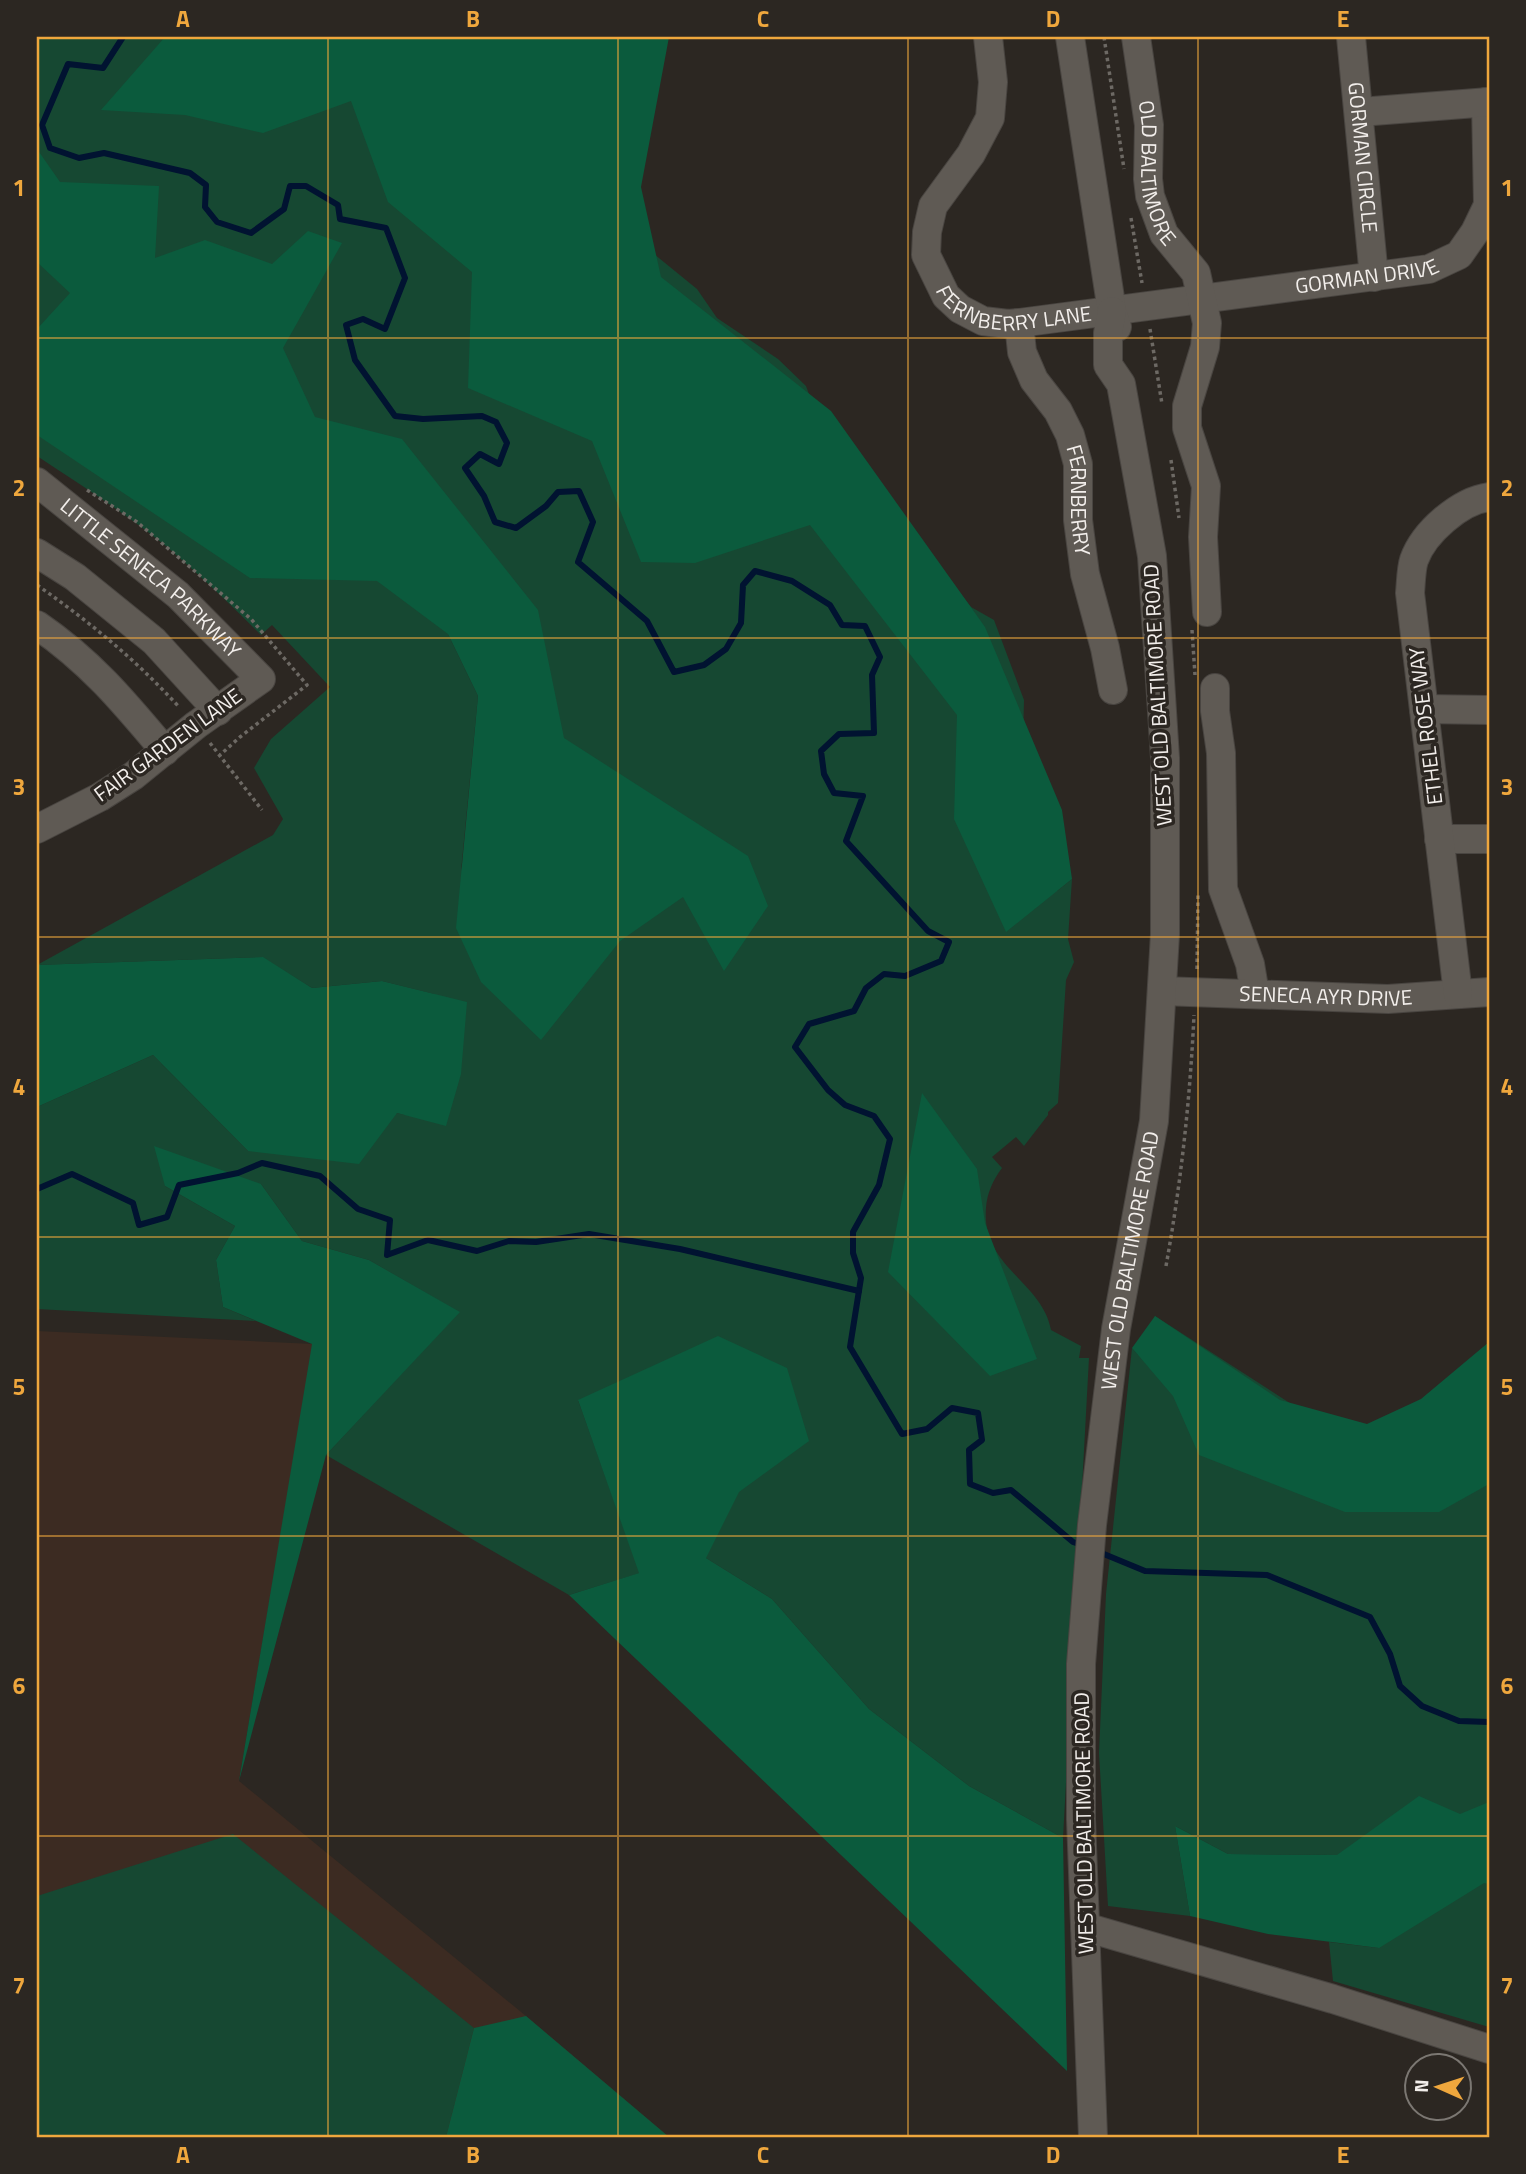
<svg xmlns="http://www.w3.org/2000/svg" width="1526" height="2174" font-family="'Titillium Web',sans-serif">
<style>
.commercial{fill:#3c2b22}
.green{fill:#164832;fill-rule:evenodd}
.forest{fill:#0b5b3d}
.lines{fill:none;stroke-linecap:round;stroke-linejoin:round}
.stream{stroke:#011331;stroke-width:6}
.minor-casing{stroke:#494541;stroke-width:30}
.path{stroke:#6d6964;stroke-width:3.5;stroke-dasharray:3.5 3.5;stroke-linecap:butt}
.minor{stroke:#5f5a54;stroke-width:28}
.grid{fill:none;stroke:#efa73d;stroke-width:2;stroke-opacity:0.55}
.labels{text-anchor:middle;stroke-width:7;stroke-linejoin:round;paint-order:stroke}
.street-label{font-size:21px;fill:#f2eeeb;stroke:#2c2722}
.neatline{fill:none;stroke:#efa73d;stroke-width:2.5}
.grid-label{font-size:23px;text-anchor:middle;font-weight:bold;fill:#efa73d}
</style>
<rect width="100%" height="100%" fill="#2c2722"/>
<path class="commercial" d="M37,1331L313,1344L239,1781L526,2016L669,2137H37Z"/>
<g class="green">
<path d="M37,37H652L611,219L697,289L717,318L778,359L806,386L813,405L971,607L994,620L1024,700L1023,740L1057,891L1072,879L1068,939L1074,962L1066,980L1058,1103L1048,1112V1115L1024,1146L1016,1137L992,1157L1002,1168C993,1180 987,1193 986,1208C981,1267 1042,1281 1051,1330L1081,1346L1079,1358H1089L1063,1838L969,1786L869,1709L772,1599L706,1558L578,1400L640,1573L569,1595L326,1455L459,1312L369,1260L302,1241L261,1184L165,1186L235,1226L216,1260L223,1307L256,1321L37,1309V1107L153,1055L248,1151L397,1113L405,1115L434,994L382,981L312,988L262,957L37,965L273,835L283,819L254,768L271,739L330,687L272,625L261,635C230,604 199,574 166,546C125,513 81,485 37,456ZM448,634L501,701L461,871L478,696Z"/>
<path d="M1155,1316L1316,1420L1378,1450L1489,1387V2027L1333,1981L1329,1942L1379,1948L1331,1855L1228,1854L1175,1826L1190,1916L1108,1906L1099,1753L1106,1594L1132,1348L1148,1366Z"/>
<path d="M233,1834L474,2028L446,2137H37V1896Z"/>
</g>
<g class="forest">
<path d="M165,37H669L641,187L661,277L831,411L985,627L1062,810L1072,879L1006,932L954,819L957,715L810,525L695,563L641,562L592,441L468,388L472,272L388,202L351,101L263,133L185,115L101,110Z"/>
<path d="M37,149L60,182L159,186L155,258L205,240L272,264L308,231L342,243L283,348L315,417L402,439L538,610L564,738L748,856L768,906L724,971L683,897L620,941L541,1040L481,982L456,928L478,696L448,634L377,581L250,578L37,435V329L70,293L37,262Z"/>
<path d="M263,957L312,988L382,981L467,1002L461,1074L446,1126L397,1113L359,1164L248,1151L153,1055L37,1107V965Z"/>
<path d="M922,1093L977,1169L985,1223L1037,1359L990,1376L888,1272Z"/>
<path d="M154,1146L261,1184L302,1241L369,1260L460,1312L326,1455L239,1781L312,1344L223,1307L216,1260L235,1226L165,1186Z"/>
<path d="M1155,1316L1280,1400L1367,1424L1421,1399L1489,1342V1484L1439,1512H1345L1199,1455L1173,1396L1132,1348Z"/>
<path d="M718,1336L787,1368L809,1441L739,1492L706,1558L772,1599L869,1709L969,1786L1063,1838L1067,2071L569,1595L639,1573L578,1400Z"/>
<path d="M1419,1796L1460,1814L1489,1802V1884L1484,1883L1379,1948L1268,1934L1190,1916L1175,1826L1228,1854L1337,1855Z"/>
<path d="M526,2016L669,2137H446L474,2028Z"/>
</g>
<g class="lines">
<g class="stream">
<path d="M123,37L103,68L68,64L42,125L50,148L79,158L104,153L190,173L206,185L205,207L217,222L251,233L284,209L290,186H306L338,205L340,219L386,228L405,278L385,329L363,319L346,325L355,360L395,416L423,419L482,416L496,422L507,443L499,464L480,454L465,468L484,496L495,522L516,528L546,506L558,492L579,491L593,522L578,562L647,621L674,672L704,665L726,649L741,623L743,585L755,571L792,581L830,605L842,625L865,626L880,657L872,675L874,733L839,734L821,751L824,774L834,793L863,796L846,841L928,931L949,942L941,961L905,976L884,974L866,988L854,1011L809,1024L795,1047L828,1090L845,1105L874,1116L890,1139L879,1185L853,1232V1253L861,1278L850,1347L902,1434L927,1429L952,1408L978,1413L982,1440L969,1450L970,1484L993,1493L1011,1490L1073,1542L1082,1545"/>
<path d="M37,1189L72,1174L133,1203L139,1225L167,1217L179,1185L238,1173L262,1163L320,1176L358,1209L390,1220L387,1255L428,1240L477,1251L509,1241L536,1242L589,1234L680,1249L859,1291"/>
<path d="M1099,1552L1145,1571L1267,1575L1370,1617L1390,1654L1400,1686L1422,1706L1459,1721L1489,1722"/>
</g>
<g class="minor-casing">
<g id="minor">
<path id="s1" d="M988,37L993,82L990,118L971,154L933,206L927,232L926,255L946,296L960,309L983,321L1008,324L1019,323L1429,269L1459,255L1475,232L1488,205L1486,102"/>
<path d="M1070,37L1112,311L1117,327"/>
<path id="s2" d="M1136,37L1149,125L1148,179L1150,196L1164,234L1196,273L1207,323L1205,347L1187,406V428L1206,486L1203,537L1207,612"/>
<path id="s3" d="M1351,37L1374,277"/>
<path d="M1360,112L1489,102"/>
<path id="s4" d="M1019,323L1022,352L1034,380L1058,411L1070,435L1078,464V520L1085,574L1105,648L1113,690"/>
<path id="s5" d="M37,482L178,595L261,679L196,725L133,776L100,797L37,829"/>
<path d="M37,553L75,577L154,641L218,711"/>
<path d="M37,625C90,661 124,702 165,751"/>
<path d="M1215,688V711L1221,753L1223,889L1250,964L1255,994"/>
<path d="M1424,709L1489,710"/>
<path d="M1439,839H1489"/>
<path id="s6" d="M1162,991L1388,999L1489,992"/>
<path d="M1458,994L1410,593C1411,583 1411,569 1414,560C1424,532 1460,501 1489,497"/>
<path d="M1085,1927L1333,1999L1489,2049"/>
<path id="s7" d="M1093,2137L1081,1819V1664L1092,1525L1116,1329L1154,1121L1165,934V758L1152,556L1121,384L1108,365V333L1112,311"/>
</g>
</g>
<g class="path">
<path d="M1104,37L1124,169"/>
<path d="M1131,218L1142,283"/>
<path d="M1150,329L1162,404"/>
<path d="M1171,460L1179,518"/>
<path d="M87,490L137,522L251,619L307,685L240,737L220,755"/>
<path d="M37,585C91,623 135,659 180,708"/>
<path d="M1192,630L1195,675"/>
<path d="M210,743L262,810"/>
<path d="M1197,969L1198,892"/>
<path d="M1166,1266C1181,1183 1190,1100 1194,1015"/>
</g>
<use href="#minor" class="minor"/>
</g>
<path class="grid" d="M328,37V2137M618,37V2137M908,37V2137M1198,37V2137M37,338H1489M37,638H1489M37,937H1489M37,1237H1489M37,1536H1489M37,1836H1489"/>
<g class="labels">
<g class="street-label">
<text dy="7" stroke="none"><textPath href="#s3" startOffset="121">GORMAN CIRCLE</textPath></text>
<text dy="7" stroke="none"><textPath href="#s2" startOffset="138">OLD BALTIMORE</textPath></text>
<text dy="7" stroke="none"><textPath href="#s1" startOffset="714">GORMAN DRIVE</textPath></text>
<text dy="7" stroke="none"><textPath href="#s1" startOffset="354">FERNBERRY LANE</textPath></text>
<text dy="7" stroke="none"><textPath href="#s4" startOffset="192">FERNBERRY</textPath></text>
<text dy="7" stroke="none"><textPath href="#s5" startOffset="149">LITTLE SENECA PARKWAY</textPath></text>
<text transform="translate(1158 695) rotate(-93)" y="7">WEST OLD BALTIMORE ROAD</text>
<text transform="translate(1426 726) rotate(-97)" y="7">ETHEL ROSE WAY</text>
<text transform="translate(168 745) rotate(-36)" y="7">FAIR GARDEN LANE</text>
<text dy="7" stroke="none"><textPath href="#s6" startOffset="164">SENECA AYR DRIVE</textPath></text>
<text dy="7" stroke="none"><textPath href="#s7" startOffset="880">WEST OLD BALTIMORE ROAD</textPath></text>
<text transform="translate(1084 1823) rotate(-91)" y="7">WEST OLD BALTIMORE ROAD</text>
</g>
</g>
<rect width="1526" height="2174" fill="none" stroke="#2c2722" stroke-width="77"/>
<g transform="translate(1438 2087) rotate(273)"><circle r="33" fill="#2c2722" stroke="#7b7772" stroke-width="2"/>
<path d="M0-5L12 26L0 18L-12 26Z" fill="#efa73d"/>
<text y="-10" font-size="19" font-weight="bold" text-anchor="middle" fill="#f2eeeb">N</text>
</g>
<rect x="38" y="38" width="1450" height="2098" class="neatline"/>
<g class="grid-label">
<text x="183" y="27">A</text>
<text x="473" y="27">B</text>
<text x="763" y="27">C</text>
<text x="1053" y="27">D</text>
<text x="1343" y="27">E</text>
<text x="19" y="196">1</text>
<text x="1507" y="196">1</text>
<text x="19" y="496">2</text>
<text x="1507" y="496">2</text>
<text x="19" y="795">3</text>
<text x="1507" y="795">3</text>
<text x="19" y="1095">4</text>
<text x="1507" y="1095">4</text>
<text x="19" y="1395">5</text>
<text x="1507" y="1395">5</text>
<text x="19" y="1694">6</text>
<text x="1507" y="1694">6</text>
<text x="19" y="1994">7</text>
<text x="1507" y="1994">7</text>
<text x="183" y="2163">A</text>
<text x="473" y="2163">B</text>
<text x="763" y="2163">C</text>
<text x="1053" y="2163">D</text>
<text x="1343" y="2163">E</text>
</g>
</svg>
